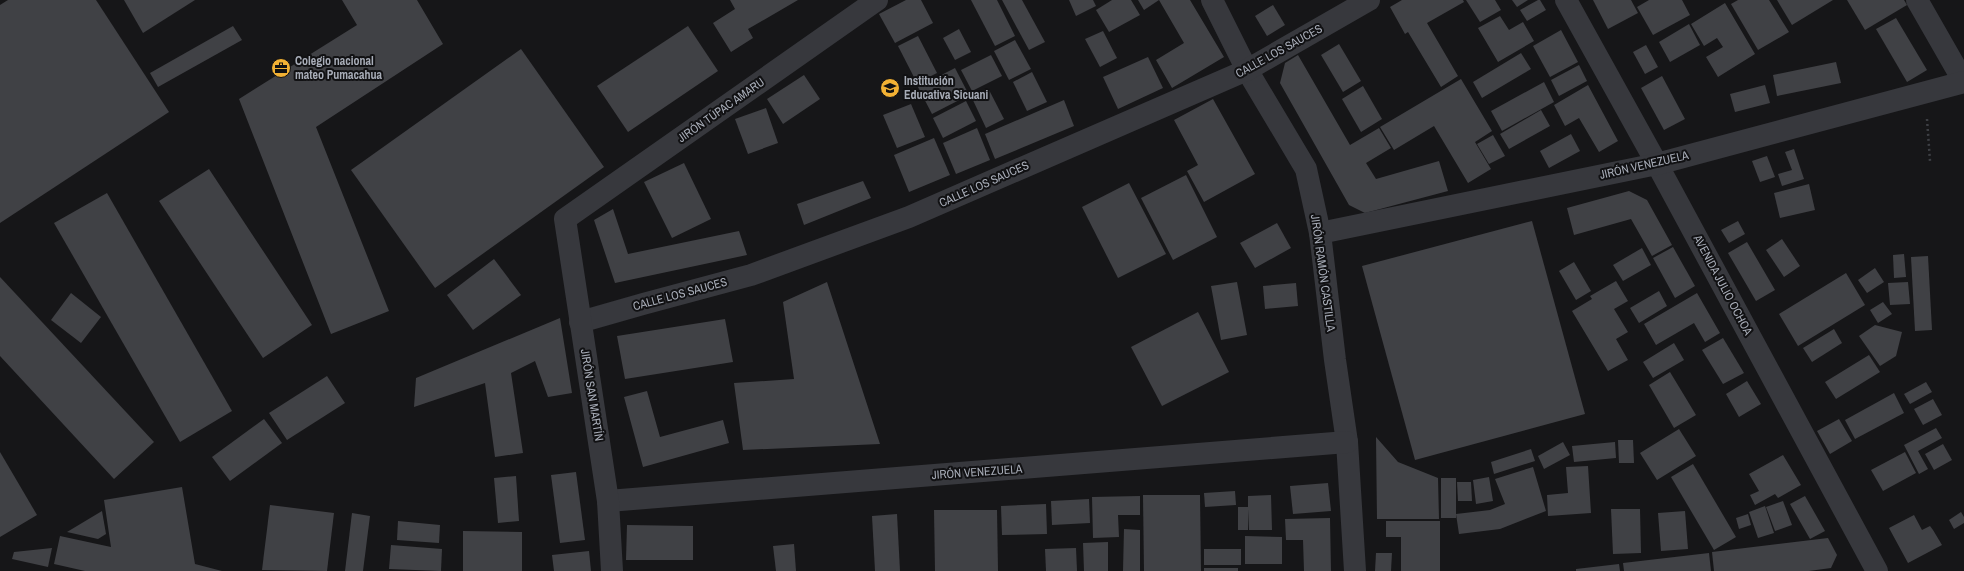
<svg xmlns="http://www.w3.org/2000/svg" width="1964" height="571" font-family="'Archivo Narrow',sans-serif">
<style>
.building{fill:#404145}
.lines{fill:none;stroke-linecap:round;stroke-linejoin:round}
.path{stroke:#3d3f44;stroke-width:2.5;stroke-dasharray:2 3;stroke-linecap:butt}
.street{stroke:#37383d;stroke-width:22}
.labels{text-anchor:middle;stroke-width:4;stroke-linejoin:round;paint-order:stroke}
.street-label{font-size:12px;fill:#a8adb8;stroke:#111113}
.poi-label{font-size:12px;font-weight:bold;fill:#a8adb8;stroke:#111113;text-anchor:start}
</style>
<rect width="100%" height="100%" fill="#161618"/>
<g class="building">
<path d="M8,0H96L169,112L0,223V5Z"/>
<path d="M124,0H195L143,33Z"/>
<path d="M342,0H417L443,44L316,127L389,311L331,334L239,99L357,25Z"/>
<path d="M730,0H798L748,29L753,38L731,52L713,23L735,9Z"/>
<path d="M906,0H921L933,23L895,43L879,14Z"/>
<path d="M971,0H997L1015,36L995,46Z"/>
<path d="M1002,0H1022L1045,42L1029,50Z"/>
<path d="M1069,0H1093L1096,6L1076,16Z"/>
<path d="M1112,0H1131L1140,15L1109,32L1096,10Z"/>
<path d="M1138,0H1190L1224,57L1172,88L1156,60L1184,43L1159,0L1144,10Z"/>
<path d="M1402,0H1463L1464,2L1427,23L1458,76L1441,87L1408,32L1405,34L1390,7Z"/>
<path d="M1466,0H1495L1501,10L1480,22Z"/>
<path d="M1512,0H1528L1517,7Z"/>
<path d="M1538,0H1540L1546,10L1527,21L1520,10Z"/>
<path d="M1593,0H1631L1638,13L1608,29Z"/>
<path d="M1649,0H1682L1690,15L1653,35L1637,7Z"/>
<path d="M1738,0H1769L1789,32L1758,50L1731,4Z"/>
<path d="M1777,0H1833L1792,25Z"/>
<path d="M1847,0H1904L1907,5L1865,30Z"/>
<path d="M1725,3L1755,54L1718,77L1706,57L1723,47L1717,38L1704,46L1691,24Z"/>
<path d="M1273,5L1285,25L1267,36L1255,16Z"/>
<path d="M1500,16L1509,30L1523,22L1534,41L1498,62L1478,28Z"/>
<path d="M1896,18L1927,70L1907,82L1876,29Z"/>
<path d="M1689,24L1700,45L1670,62L1659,42Z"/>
<path d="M233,26L242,40L158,87L150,73Z"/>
<path d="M688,26L718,71L628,132L597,86Z"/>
<path d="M959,29L971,52L955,60L943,38Z"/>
<path d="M1561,30L1578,62L1550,77L1533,46Z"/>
<path d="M1103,31L1117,58L1100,67L1085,39Z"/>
<path d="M918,36L937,73L917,83L898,46Z"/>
<path d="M1015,40L1031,69L1009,80L994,51Z"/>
<path d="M1339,44L1361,81L1343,92L1321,55Z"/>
<path d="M1646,45L1658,67L1645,74L1633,52Z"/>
<path d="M521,49L604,167L435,288L351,170Z"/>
<path d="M1521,53L1531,69L1482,98L1473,82Z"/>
<path d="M991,55L1002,76L972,91L961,70Z"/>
<path d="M1298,55L1350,145L1379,128L1391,148L1366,163L1376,179L1439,161L1448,191L1365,213L1349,205L1280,83L1285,63Z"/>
<path d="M1148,57L1163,88L1118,109L1103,77Z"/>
<path d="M1836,62L1841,83L1777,96L1773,75Z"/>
<path d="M1579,65L1587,81L1559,96L1551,80Z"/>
<path d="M955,68L969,95L932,114L918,87Z"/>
<path d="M1032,72L1047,102L1027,111L1013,82Z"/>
<path d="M804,75L820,99L783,124L767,99Z"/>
<path d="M1662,76L1685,119L1664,130L1641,88Z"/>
<path d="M1461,79L1492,131L1475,142L1491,169L1468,183L1434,126L1394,150L1380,127Z"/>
<path d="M1544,82L1554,102L1502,131L1491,111Z"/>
<path d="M1588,85L1618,141L1599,152L1579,118L1565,126L1554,105Z"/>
<path d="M1765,85L1770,103L1735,112L1730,94Z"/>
<path d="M1363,86L1382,119L1361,132L1342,99Z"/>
<path d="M988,88L1004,119L986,128L971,96Z"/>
<path d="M1213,99L1255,174L1204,202L1187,171L1198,165L1174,120Z"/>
<path d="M1064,100L1074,126L995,159L985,134Z"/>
<path d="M966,101L976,121L943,138L933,118Z"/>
<path d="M911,104L925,137L897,148L883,115Z"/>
<path d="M766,108L778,143L748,154L735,119Z"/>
<path d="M1541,110L1550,126L1509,149L1500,134Z"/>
<path d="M977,128L990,160L956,174L943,143Z"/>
<path d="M1571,134L1580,151L1549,168L1540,151Z"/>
<path d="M1493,135L1505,156L1489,164L1477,144Z"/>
<path d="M934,138L950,175L909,192L894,155Z"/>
<path d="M1794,149L1804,179L1782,186L1778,174L1792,170L1785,152Z"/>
<path d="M1767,156L1775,177L1760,182L1752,161Z"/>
<path d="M684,163L711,219L672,238L644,182Z"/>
<path d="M209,169L312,325L263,358L159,201Z"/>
<path d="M1186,175L1217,237L1173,260L1141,198Z"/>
<path d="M863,181L871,198L804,225L797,204Z"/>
<path d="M1129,183L1166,254L1118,278L1082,207Z"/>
<path d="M1809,184L1815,210L1780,218L1774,193Z"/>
<path d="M1629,191L1647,200L1672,245L1652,256L1631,219L1574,235L1567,208Z"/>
<path d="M107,193L232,411L180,442L54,223Z"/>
<path d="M613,209L628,254L739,231L747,255L615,283L594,220Z"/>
<path d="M1532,221L1585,414L1415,460L1362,266Z"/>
<path d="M1738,221L1745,234L1729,243L1721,230Z"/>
<path d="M1277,223L1291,248L1255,268L1240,243Z"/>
<path d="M1782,239L1800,266L1784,277L1766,250Z"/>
<path d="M1747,242L1775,290L1756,301L1728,253Z"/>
<path d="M1673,247L1695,286L1675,298L1653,258Z"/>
<path d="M1642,248L1651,265L1623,281L1613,265Z"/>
<path d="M1904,254L1906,277L1894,278L1893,255Z"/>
<path d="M1928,256L1932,330L1915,331L1911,257Z"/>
<path d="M494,259L521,295L473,330L447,295Z"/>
<path d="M1574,262L1591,291L1576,300L1559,271Z"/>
<path d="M1875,268L1884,282L1867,293L1858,280Z"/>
<path d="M1846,273L1865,305L1798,346L1779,314Z"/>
<path d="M0,277L154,442L114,479L0,356Z"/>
<path d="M1616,281L1628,301L1614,309L1628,332L1616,339L1628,360L1608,371L1572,311L1592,299L1590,296Z"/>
<path d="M827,282L880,444L743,450L734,383L794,379L783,302Z"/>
<path d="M1237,282L1247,335L1221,340L1211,286Z"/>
<path d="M1908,282L1910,304L1890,305L1888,283Z"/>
<path d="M1296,283L1298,306L1265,309L1263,286Z"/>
<path d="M1659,291L1667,306L1639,323L1630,308Z"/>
<path d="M71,293L101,317L81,343L51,320Z"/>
<path d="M1697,293L1720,333L1705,342L1694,323L1656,345L1644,324Z"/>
<path d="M1883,302L1892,314L1878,323L1870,310Z"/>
<path d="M1198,312L1229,372L1162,406L1131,347Z"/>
<path d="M560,318L572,393L548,397L535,361L511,373L523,453L495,457L485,383L414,407L416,378Z"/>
<path d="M725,319L733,362L625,379L617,336Z"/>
<path d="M1875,325L1902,332L1896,356L1880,366L1859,336Z"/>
<path d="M1834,329L1842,343L1812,362L1803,348Z"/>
<path d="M1723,338L1744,373L1723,384L1702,350Z"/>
<path d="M1674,343L1684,360L1653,378L1643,362Z"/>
<path d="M1869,355L1880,372L1836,399L1825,382Z"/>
<path d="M1670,372L1696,415L1674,428L1649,385Z"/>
<path d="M327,376L345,403L287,440L269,413Z"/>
<path d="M1747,381L1761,404L1739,417L1726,394Z"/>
<path d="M1926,382L1932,392L1910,404L1904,394Z"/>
<path d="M647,391L660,437L723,420L729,443L643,467L624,397Z"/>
<path d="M1894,393L1904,413L1855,439L1845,420Z"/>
<path d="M1933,399L1942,415L1923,425L1914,409Z"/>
<path d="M264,419L282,443L230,481L212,457Z"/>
<path d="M1839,419L1852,441L1830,454L1817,431Z"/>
<path d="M1936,428L1942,438L1918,451L1928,469L1919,474L1904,445Z"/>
<path d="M1679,429L1696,456L1657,480L1640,453Z"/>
<path d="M1376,437L1398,462L1438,478L1439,519H1377Z"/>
<path d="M1618,440H1633L1634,463H1619Z"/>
<path d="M1563,442L1570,455L1544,469L1538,456Z"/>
<path d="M1615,442L1616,458L1574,462L1572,446Z"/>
<path d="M1943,444L1952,460L1934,470L1925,454Z"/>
<path d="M1531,449L1535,461L1494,474L1491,462Z"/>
<path d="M0,452L37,515L0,537Z"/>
<path d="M1905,452L1916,473L1883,491L1871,470Z"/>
<path d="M1783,455L1801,485L1778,498L1775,494L1755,505L1750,495L1759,491L1749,474Z"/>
<path d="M1693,464L1736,537L1714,550L1671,477Z"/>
<path d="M1588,466L1591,513L1548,516L1547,495L1568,493L1566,467Z"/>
<path d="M1533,467L1546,511L1500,529L1459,534L1456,514L1490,510L1505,504L1495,479Z"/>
<path d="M576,472L585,540L560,543L551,475Z"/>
<path d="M516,476L519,521L498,523L494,478Z"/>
<path d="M1489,477L1493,501L1476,504L1473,480Z"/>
<rect x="1441" y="478" width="15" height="40"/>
<path d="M1457,482H1471L1472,501H1458Z"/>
<path d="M1328,483L1331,511L1293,514L1290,486Z"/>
<path d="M182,487L195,564L222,571H85L54,564L60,536L111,547L104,500Z"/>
<path d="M1235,491L1236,505L1205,507L1204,493Z"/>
<path d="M1143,495H1200L1201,571H1144Z"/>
<path d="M1271,495L1272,530H1249V509L1248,530H1238V507H1248V496Z"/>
<path d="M1140,496V515H1118L1119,537L1093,538L1092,497Z"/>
<path d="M1805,496L1825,531L1810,539L1790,504Z"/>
<path d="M1089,499L1090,523L1052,525L1051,501Z"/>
<path d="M1783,501L1792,525L1775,531L1766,507Z"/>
<path d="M1046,504L1047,534L1002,535L1001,506Z"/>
<path d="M270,505L334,513L327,571L262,570Z"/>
<path d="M1765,506L1774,533L1758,538L1749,512Z"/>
<path d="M1611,509H1640L1641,553L1613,554Z"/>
<path d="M934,510H997L998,571H935Z"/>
<path d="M102,511L106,534L98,539L67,532Z"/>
<path d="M1685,511L1688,549L1661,551L1658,513Z"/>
<path d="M1961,512L1964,517V523L1954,529L1949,520Z"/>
<path d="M352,513L370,516L363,571H345Z"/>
<path d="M897,514L900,571H875L872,516Z"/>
<path d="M1748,514L1751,525L1739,529L1736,518Z"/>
<path d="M1914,515L1922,530L1930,526L1933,530L1942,545L1908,563L1889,528Z"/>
<path d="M1330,518L1331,571H1304L1303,540H1286L1285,519Z"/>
<path d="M398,521L440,525L439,543L397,540Z"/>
<path d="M1386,521H1440V571H1401V537H1386Z"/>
<path d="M627,525L693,526V560H626Z"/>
<path d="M1124,529L1140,530V571H1123Z"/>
<path d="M463,531L522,532V571H463Z"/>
<path d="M1245,536L1282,537V564H1245Z"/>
<path d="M1828,538L1837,555L1831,568L1809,571H1714L1712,552Z"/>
<path d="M1108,542V571H1084L1083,543Z"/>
<path d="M794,544L796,571H776L773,546Z"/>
<path d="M391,545L442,549L441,571L389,569Z"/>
<path d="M52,548L48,567L12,559L14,552Z"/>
<path d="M1076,548L1077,571H1046L1045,549Z"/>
<rect x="1204" y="549" width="37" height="16"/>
<path d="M589,551L591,571H554L552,555Z"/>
<path d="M1376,553H1392L1391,571H1375Z"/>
<path d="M1709,553L1711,571H1624L1623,563Z"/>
<path d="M1619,564L1620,571H1576V569Z"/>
<rect x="1204" y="568" width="34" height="3"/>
</g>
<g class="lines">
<path class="path" d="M1927,119L1930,161"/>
<g class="street">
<path d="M1212,0L1247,70L1306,169L1320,233L1335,360L1347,442L1355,571"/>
<path d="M1566,0L1657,164L1877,571"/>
<path d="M1917,0L1964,82"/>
<path d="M1320,233L1657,164L1964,82"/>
<path d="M580,322L643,304L751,275L909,217L1247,70L1369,0"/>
<path d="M608,501L1347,442"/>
<path d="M612,571L608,501L565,219L877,0"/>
</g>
</g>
<defs>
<g id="office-disc" transform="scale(1)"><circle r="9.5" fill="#f2b134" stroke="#111113"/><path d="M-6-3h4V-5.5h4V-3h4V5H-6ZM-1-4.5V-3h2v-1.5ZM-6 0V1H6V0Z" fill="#111"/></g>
<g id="school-disc" transform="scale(1)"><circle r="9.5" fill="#f2b134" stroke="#111113"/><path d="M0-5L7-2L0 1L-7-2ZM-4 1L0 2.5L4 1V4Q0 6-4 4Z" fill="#111"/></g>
</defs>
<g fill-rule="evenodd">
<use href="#office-disc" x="281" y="68"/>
<use href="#school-disc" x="890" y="88"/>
</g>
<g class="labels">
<g class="street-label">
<text transform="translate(1279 51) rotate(-29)" y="4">CALLE LOS SAUCES</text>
<text transform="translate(721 110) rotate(-35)" y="4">JIRÓN TÚPAC AMARU</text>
<text transform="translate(1644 165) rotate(-13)" y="4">JIRÓN VENEZUELA</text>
<text transform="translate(984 184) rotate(-24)" y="4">CALLE LOS SAUCES</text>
<text transform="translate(1323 273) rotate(82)" y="4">JIRÓN RAMÓN CASTILLA</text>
<text transform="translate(1723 285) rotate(62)" y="4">AVENIDA JULIO OCHOA</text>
<text transform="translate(680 294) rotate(-15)" y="4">CALLE LOS SAUCES</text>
<text transform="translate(592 395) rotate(81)" y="4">JIRÓN SAN MARTÍN</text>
<text transform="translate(977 472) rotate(-4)" y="4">JIRÓN VENEZUELA</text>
</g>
<g class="poi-label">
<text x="295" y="65">Colegio nacional<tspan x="295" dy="14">mateo Pumacahua</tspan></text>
<text x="904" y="85">Institución<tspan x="904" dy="14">Educativa Sicuani</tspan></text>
</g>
</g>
</svg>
